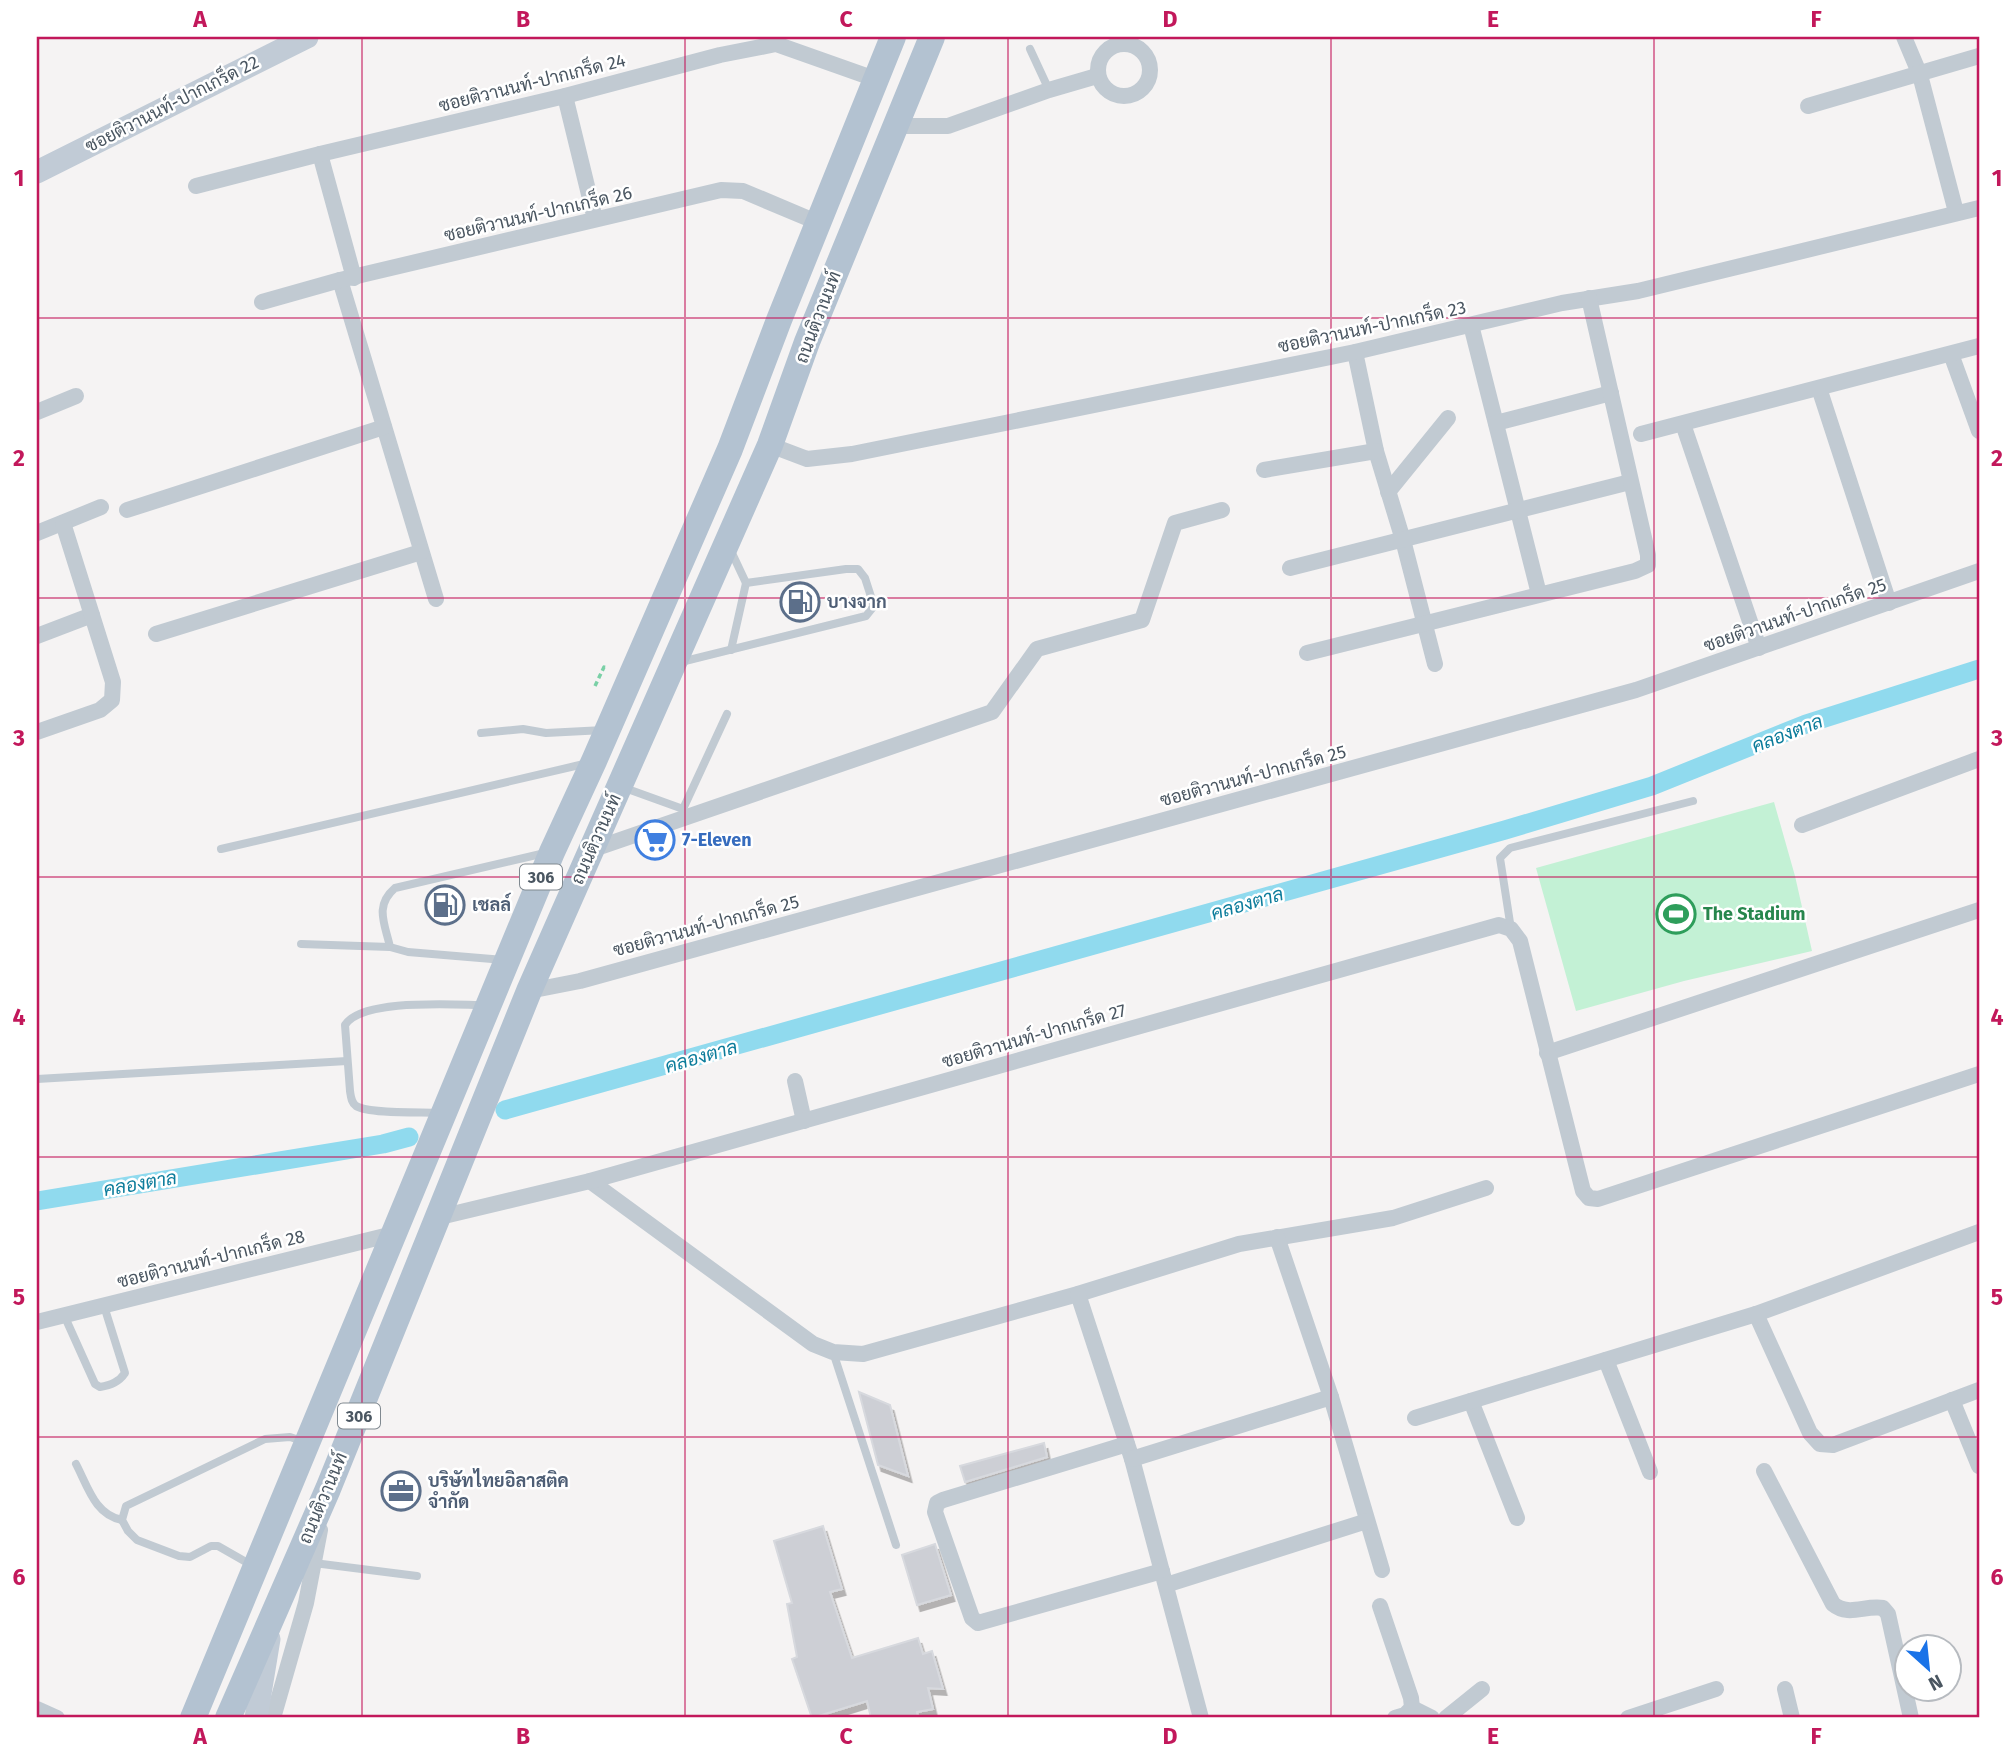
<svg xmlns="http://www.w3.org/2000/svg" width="2016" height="1755" font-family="'Fira Sans',Sarabun,sans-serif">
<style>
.green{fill:#c3f1d5}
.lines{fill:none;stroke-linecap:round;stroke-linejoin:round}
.canal{stroke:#90daee;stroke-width:19}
.building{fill:#cdcfd5;stroke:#d7d9de;stroke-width:2;filter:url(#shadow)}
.path{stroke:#7ad0a6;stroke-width:3.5;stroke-dasharray:5 3.5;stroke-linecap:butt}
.lane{stroke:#c1cad2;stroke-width:8}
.street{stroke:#c1cad2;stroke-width:16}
.secondary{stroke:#c1cbd6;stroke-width:23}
.primary{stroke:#b3c2d1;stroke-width:26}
.grid{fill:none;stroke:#c2185b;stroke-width:2;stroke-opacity:0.55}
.labels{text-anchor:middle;stroke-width:5;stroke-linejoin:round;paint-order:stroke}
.shield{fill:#fff;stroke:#808990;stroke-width:2}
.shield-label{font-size:16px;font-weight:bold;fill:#4a5661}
.street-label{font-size:18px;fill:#4a5661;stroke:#fff}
.service-label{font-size:18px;font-weight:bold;fill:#4e5e75;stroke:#fff;text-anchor:start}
.shop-label{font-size:18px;font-weight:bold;fill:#366cbe;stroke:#fff;text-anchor:start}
.leisure-label{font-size:18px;font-weight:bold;fill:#27864d;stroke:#fff;text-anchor:start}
.water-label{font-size:19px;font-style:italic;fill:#0c7c9b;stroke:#fff}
.neatline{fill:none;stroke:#c2185b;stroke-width:2.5}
.grid-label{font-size:23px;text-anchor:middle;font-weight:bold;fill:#c2185b}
</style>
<defs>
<filter id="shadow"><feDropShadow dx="3.5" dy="6" stdDeviation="0" flood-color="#0004"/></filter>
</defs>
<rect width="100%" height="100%" fill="#f5f3f3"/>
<path class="green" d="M1774,802L1795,876L1812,951L1684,981L1576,1011L1536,868Z"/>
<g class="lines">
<g class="canal">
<path d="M505,1110L1505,830L1652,786L1806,724L1979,669"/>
<path d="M37,1201L383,1144L409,1137"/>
</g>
</g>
<g class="building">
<path d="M859,1392L890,1405L908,1476L878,1465Z"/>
<path d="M1044,1443L1047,1457L965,1482L960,1466Z"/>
<path d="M823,1526L842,1589L830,1592L852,1658L918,1638L923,1654L932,1651L943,1689L928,1688L933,1709L917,1712L918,1718H871L867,1701L812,1718L792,1659L797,1657L787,1604L792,1603L774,1541Z"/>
<path d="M935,1544L951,1595L917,1605L902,1555Z"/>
</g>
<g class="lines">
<path class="path" d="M595,686L604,667L608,669"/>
<g class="lane">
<path d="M1030,49L1049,90"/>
<path d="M731,650L746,583"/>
<path d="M681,662L866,616L874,606L865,578L858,569H846L746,583L731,551"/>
<path d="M481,733L523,729L546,733L604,730"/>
<path d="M622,787L683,809L727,714"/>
<path d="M221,849L588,763"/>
<path d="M1511,929L1500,858L1510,848L1693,801"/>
<path d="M301,944L390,947"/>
<path d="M504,960L408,952L390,947C385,924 374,906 395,888L545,853"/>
<path d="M37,1079L347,1061"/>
<path d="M439,1113C422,1112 369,1114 356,1106C351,1102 351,1097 350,1091L345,1025C362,998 455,1005 485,1005"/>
<path d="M64,1315L95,1384L100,1387C111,1385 119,1382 125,1373L104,1306"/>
<path d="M833,1352L896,1545"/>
<path d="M76,1464C88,1487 95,1515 122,1520"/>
<path d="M314,1563L417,1576"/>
<path d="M253,1566L218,1546H211L190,1557L179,1556L137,1540L128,1531L122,1520L126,1506L265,1439L290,1437L305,1442"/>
</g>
<g class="street">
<path d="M1904,37L1920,75L1956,212"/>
<circle cx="1124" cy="70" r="26"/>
<path d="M565,96L595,219"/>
<path d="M1808,106L1979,56"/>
<path d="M895,126H948L1049,90L1097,76"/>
<path d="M320,154L354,278"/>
<path d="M196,186L320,154L565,96L720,55L776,44L875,79"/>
<path d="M340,280L436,599"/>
<path d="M262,302L340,280L721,190L743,191L819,223"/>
<path d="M1471,325L1539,594"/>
<path d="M1355,352L1376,451L1403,540L1435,664"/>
<path d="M1951,354L1979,431"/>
<path d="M1819,388L1889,603"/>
<path d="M37,412L76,396"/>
<path d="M1496,423L1611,393"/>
<path d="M1683,424L1759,648"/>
<path d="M1641,434L1979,346"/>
<path d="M770,445L807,459L852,454L1355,352L1562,303L1638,291L1979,208"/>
<path d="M1264,470L1376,451"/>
<path d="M1388,492L1448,418"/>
<path d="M127,510L384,427"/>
<path d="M37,533L101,507"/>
<path d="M1290,568L1630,482"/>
<path d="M156,634L421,552"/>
<path d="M37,636L92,615"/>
<path d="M1307,653L1635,571L1648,565V555L1589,298"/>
<path d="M37,732L100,710L112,700L113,682L63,523"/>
<path d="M1802,825L1979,759"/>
<path d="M591,850L992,712L1037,649L1142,620L1175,523L1222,510"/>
<path d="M529,991L580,981L1636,690L1979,571"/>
<path d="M1547,1053L1979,910"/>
<path d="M795,1081L804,1121"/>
<path d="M590,1181L813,1344L833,1352L863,1354L1078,1294L1239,1244L1393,1218L1486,1188"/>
<path d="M440,1217L590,1181L1499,925L1511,929L1520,941L1583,1191L1589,1198L1598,1199L1979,1074"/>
<path d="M1277,1237L1331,1397L1382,1570"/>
<path d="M1078,1294L1132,1459L1201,1718"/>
<path d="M1756,1314L1810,1433L1820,1444L1833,1445L1979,1390"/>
<path d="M37,1322L393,1234"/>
<path d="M1606,1360L1650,1472"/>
<path d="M1952,1400L1979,1466"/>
<path d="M1471,1401L1517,1518"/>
<path d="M1415,1418L1756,1314L1979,1232"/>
<path d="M1127,1444L943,1500L937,1503L935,1512L972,1618L978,1623L1162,1571"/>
<path d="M1132,1459L1331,1397"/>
<path d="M1764,1471L1833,1604C1849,1617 1864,1605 1883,1608L1888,1614L1911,1718"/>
<path d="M1166,1585L1367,1521"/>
<path d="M1380,1606L1411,1698L1412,1708L1405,1715L1395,1718"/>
<path d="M1785,1689L1792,1718"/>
<path d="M1412,1708L1432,1718"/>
<path d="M37,1709L57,1718"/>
<path d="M273,1718L306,1603L320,1530"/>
<path d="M1446,1718L1482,1689"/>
<path d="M1628,1718L1716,1689"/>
</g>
<g class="secondary">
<path d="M37,172L307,37"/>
<path d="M256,1718L269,1639"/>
</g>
<g class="primary">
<path d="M193,1718L552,852L594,761L730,449L779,320L893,37"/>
<path d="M228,1718L328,1489L529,991L770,445L807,342L932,37"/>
</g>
</g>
<path class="grid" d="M362,37V1718M685,37V1718M1008,37V1718M1331,37V1718M1654,37V1718M37,318H1979M37,598H1979M37,877H1979M37,1157H1979M37,1437H1979"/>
<defs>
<g id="fuel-ring" transform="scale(2.0125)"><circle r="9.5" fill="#fff" stroke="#5c6f8a" stroke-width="1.5"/><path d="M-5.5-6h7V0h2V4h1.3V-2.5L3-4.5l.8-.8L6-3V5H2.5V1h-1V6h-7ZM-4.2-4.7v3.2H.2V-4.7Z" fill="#5c6f8a"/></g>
<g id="supermarket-ring" transform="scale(2.0125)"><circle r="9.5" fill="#fff" stroke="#3f7fe0" stroke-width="1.5"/><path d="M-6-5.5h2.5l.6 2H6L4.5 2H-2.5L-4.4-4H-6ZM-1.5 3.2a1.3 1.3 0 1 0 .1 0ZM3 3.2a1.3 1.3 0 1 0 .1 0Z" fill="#3f7fe0"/></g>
<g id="stadium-ring" transform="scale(2.0125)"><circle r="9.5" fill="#fff" stroke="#2e9e5b" stroke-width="1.5"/><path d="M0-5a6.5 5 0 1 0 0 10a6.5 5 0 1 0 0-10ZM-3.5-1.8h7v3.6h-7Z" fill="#2e9e5b"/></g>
<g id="office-ring" transform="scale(2.0125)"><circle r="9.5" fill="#fff" stroke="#5c6f8a" stroke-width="1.5"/><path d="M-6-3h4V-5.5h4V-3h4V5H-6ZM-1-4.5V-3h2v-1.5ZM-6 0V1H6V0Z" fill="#5c6f8a"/></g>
</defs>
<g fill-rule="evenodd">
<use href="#fuel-ring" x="800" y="602"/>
<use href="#supermarket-ring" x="655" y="840"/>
<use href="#fuel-ring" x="445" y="905"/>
<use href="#stadium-ring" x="1676" y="914"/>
<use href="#office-ring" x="401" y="1491"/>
</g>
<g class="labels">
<g class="shield">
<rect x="520" y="864.5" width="42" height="25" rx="5"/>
<rect x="338" y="1403.5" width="42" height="25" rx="5"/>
</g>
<g class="shield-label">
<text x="541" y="883">306</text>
<text x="359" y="1422">306</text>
</g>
<g class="street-label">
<text transform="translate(532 83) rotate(-14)" y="6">ซอยติวานนท์-ปากเกร็ด 24</text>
<text transform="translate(172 104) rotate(-27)" y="6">ซอยติวานนท์-ปากเกร็ด 22</text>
<text transform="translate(538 214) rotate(-13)" y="6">ซอยติวานนท์-ปากเกร็ด 26</text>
<text transform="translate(818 317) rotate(-69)" y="6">ถนนติวานนท์</text>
<text transform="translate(1372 327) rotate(-12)" y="6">ซอยติวานนท์-ปากเกร็ด 23</text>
<text transform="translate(1795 615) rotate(-19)" y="6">ซอยติวานนท์-ปากเกร็ด 25</text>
<text transform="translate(1253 776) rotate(-15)" y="6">ซอยติวานนท์-ปากเกร็ด 25</text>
<text transform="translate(596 839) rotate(-66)" y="6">ถนนติวานนท์</text>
<text transform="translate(706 926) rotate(-15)" y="6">ซอยติวานนท์-ปากเกร็ด 25</text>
<text transform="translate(1034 1036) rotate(-16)" y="6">ซอยติวานนท์-ปากเกร็ด 27</text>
<text transform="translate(211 1259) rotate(-14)" y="6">ซอยติวานนท์-ปากเกร็ด 28</text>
<text transform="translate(323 1498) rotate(-67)" y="6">ถนนติวานนท์</text>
</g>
<g class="service-label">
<text x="827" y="608">บางจาก</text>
<text x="472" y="911">เชลล์</text>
<text x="428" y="1487">บริษัทไทยอิลาสติค<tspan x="428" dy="21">จำกัด</tspan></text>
</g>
<g class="shop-label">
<text x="682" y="846">7-Eleven</text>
</g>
<g class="leisure-label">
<text x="1703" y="920">The Stadium</text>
</g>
<g class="water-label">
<text transform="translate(1787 733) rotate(-21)" y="7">คลองตาล</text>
<text transform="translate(1247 903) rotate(-16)" y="7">คลองตาล</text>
<text transform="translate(701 1056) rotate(-16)" y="7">คลองตาล</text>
<text transform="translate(140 1183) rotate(-10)" y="7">คลองตาล</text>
</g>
</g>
<rect width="2016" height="1755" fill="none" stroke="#ffffff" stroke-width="77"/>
<g transform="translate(1928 1668) rotate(153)"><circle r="33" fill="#ffffff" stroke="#b7bbc0" stroke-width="2"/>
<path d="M0-5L12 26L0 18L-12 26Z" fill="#1a73e8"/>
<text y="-10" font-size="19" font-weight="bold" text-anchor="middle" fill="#4a5661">N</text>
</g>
<rect x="38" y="38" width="1940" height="1678" class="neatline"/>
<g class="grid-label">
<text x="200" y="27">A</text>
<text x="523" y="27">B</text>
<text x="846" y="27">C</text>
<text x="1170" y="27">D</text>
<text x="1493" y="27">E</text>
<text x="1816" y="27">F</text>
<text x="19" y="186">1</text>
<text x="1997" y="186">1</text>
<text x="19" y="466">2</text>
<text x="1997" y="466">2</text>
<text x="19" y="746">3</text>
<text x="1997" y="746">3</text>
<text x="19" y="1025">4</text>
<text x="1997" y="1025">4</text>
<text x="19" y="1305">5</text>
<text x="1997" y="1305">5</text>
<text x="19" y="1585">6</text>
<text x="1997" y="1585">6</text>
<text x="200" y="1744">A</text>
<text x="523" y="1744">B</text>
<text x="846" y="1744">C</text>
<text x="1170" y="1744">D</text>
<text x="1493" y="1744">E</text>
<text x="1816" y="1744">F</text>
</g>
</svg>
